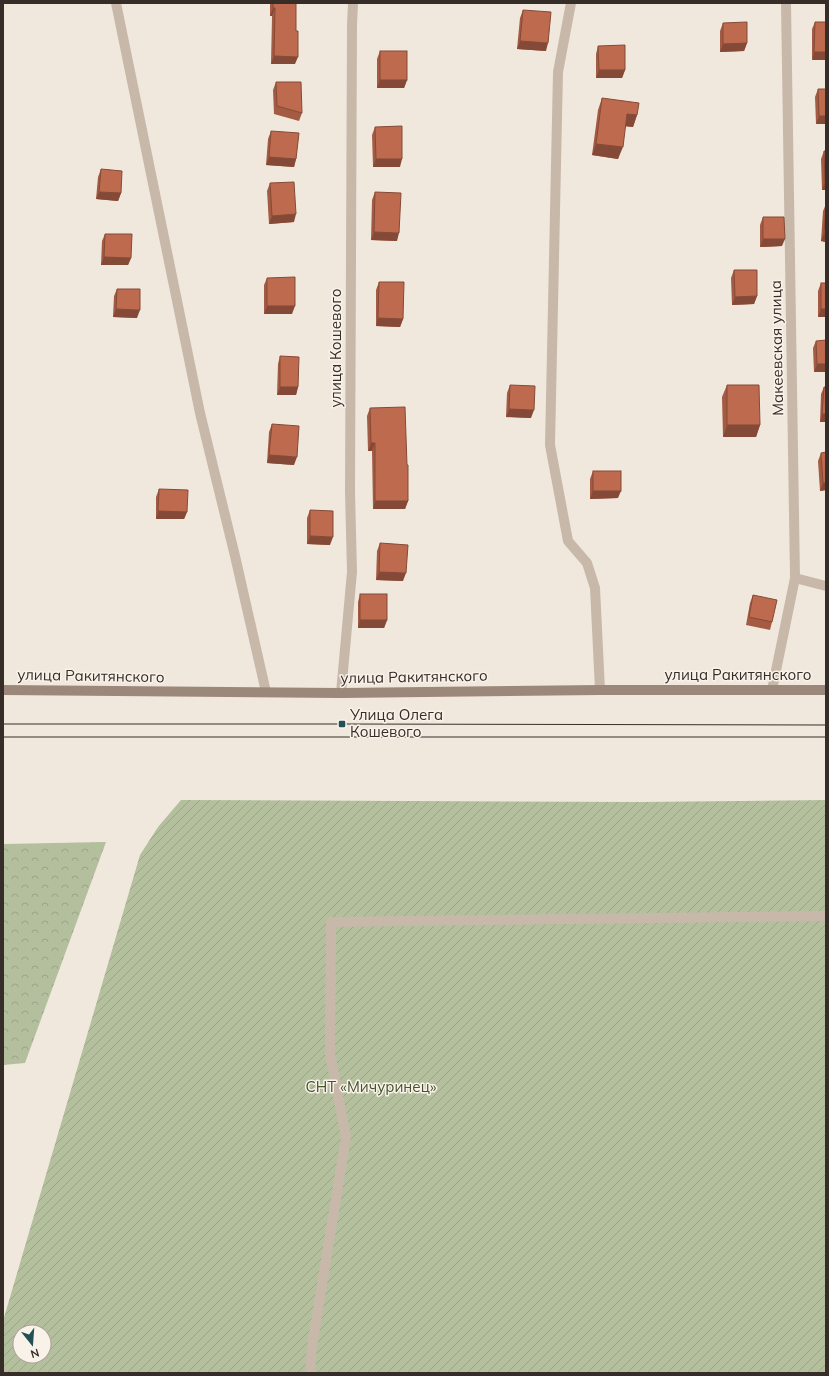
<svg xmlns="http://www.w3.org/2000/svg" width="829" height="1376" font-family="Mulish,sans-serif">
<style>
.forest{fill:url(#forest-crowns)}
.garden{fill:url(#garden-furrows);fill-rule:evenodd}
.lines{fill:none;stroke-linecap:round;stroke-linejoin:round}
.street{stroke:#c8b8aa;stroke-width:10}
.secondary{stroke:#9c877b;stroke-width:10}
.tram{stroke:#362d29;stroke-width:1}
.wall{fill:#a35b43}
.shaded-wall{fill:#854a37}
.building{fill:#be6a4e;stroke:#854a37}
.poi-dot{fill:#215155;stroke:#f9f2e9;stroke-width:1.5}
.labels{text-anchor:middle;stroke-width:3;stroke-linejoin:round;paint-order:stroke}
.street-label{font-size:15px;fill:#362d29;stroke:#f9f2e9}
.poi-label{font-size:15px;fill:#362d29;stroke:#f9f2e9;text-anchor:start}
.park-label{font-size:15px;fill:#45532e;stroke:#f9f2e9}
</style>
<defs>
<pattern id="forest-crowns" width="20" height="18" patternUnits="userSpaceOnUse"><rect width="20" height="18" fill="#b4bf9e"/><path d="M2 6a3 3 0 1 1 6 0M12 15a3 3 0 1 1 6 0" fill="none" stroke="#9ba488"/></pattern>
<pattern id="garden-furrows" width="10" height="10" patternUnits="userSpaceOnUse"><rect width="10" height="10" fill="#b4bf9e"/><path d="M-1 1l2-2M0 10L10 0M9 11l2-2" fill="none" stroke="#9ba488"/></pattern>
</defs>
<rect width="100%" height="100%" fill="#f1e8dd"/>
<path class="forest" d="M106,842L25,1063L3,1065V844Z"/>
<path class="garden" d="M181,800L640,802L826,800V1373H3V1321L140,855L158,827ZM20,1332H44V1356H20Z"/>
<g class="lines">
<g class="street">
<path d="M116,3L200,413L235,556L266,692"/>
<path d="M571,3L558,72L550,445L568,541L587,563L595,588L600,690"/>
<path d="M795,578L826,586"/>
<path d="M772,690L795,578L786,3"/>
<path d="M341,693L352,572L350,491L352,25L353,3"/>
<path d="M310,1373L312,1346L346,1137L330,1054L331,922L826,916"/>
</g>
<path class="secondary" d="M3,690L341,693L600,690H826"/>
<g class="tram">
<path d="M3,724H342L826,725"/>
<path d="M3,737H826"/>
</g>
</g>
<g class="wall">
<path d="M270,3H296L295,64H271L272,16H270Z"/>
<path d="M523,10L546,51L517,49L520,18Z"/>
<path d="M815,22H826L812,60V29Z"/>
<path d="M723,23L747,43L744,51L720,52V31Z"/>
<path d="M598,46L625,70L622,78H596V54Z"/>
<path d="M380,51L407,80L404,88H377V59Z"/>
<path d="M276,82L302,113L299,121L274,114L273,90Z"/>
<path d="M818,89L826,124H816L815,97Z"/>
<path d="M602,98L637,115L633,127L625,126L618,159L592,155L598,110Z"/>
<path d="M375,127L400,167H373L372,135Z"/>
<path d="M271,131L296,159L294,167L266,165L268,139Z"/>
<path d="M824,151H826V190H822L821,159Z"/>
<path d="M101,169L121,193L118,201L96,199L98,177Z"/>
<path d="M270,183L294,222L269,224L267,191Z"/>
<path d="M375,192L397,241L371,240L372,200Z"/>
<path d="M826,204V242L821,241L823,211Z"/>
<path d="M763,217L782,246L760,247V225Z"/>
<path d="M105,234L131,258L128,265H101L102,241Z"/>
<path d="M734,270L757,296L754,304L732,305L731,278Z"/>
<path d="M267,278L292,314H264V285Z"/>
<path d="M379,282L403,319L400,327L376,326V290Z"/>
<path d="M821,283L826,317H818V291Z"/>
<path d="M117,289L137,318L113,317L114,296Z"/>
<path d="M816,341L826,372H814L813,348Z"/>
<path d="M280,356L298,387L296,395H277L278,364Z"/>
<path d="M510,385L531,418L506,417L507,393Z"/>
<path d="M727,385L760,425L756,437H723L722,397Z"/>
<path d="M824,387L826,422H820L821,394Z"/>
<path d="M370,408L407,465L408,501L405,509H373L372,451H368L367,416Z"/>
<path d="M272,424L294,465L267,463L269,432Z"/>
<path d="M821,453L826,490L820,491L818,461Z"/>
<path d="M593,471L618,498L590,499V479Z"/>
<path d="M159,489L187,512L184,519H156V497Z"/>
<path d="M310,510L330,545L307,544V518Z"/>
<path d="M380,543L403,581L376,580L377,551Z"/>
<path d="M360,594L387,620L384,628H358V602Z"/>
<path d="M753,595L772,622L770,630L746,625L750,603Z"/>
</g>
<g class="shaded-wall">
<path d="M273,8H275L272,16H270Z"/>
<path d="M520,41L548,43L546,51L517,49Z"/>
<path d="M747,43L744,51L720,52L723,44Z"/>
<path d="M814,52H826V60H812Z"/>
<path d="M274,56L298,57L295,64H271Z"/>
<path d="M599,70H625L622,78H596Z"/>
<path d="M380,80H407L404,88H377Z"/>
<path d="M627,114L637,115L633,127L623,126Z"/>
<path d="M819,116H826V124H816Z"/>
<path d="M596,144L623,147L618,159L592,155Z"/>
<path d="M269,157L296,159L294,167L266,165Z"/>
<path d="M376,159H402L400,167H373Z"/>
<path d="M825,182H826V190H822Z"/>
<path d="M99,192L121,193L118,201L96,199Z"/>
<path d="M296,214L294,222L269,224L272,216Z"/>
<path d="M374,232L399,233L397,241L371,240Z"/>
<path d="M824,233L826,234V242L821,241Z"/>
<path d="M763,239H785L782,246L760,247Z"/>
<path d="M104,257L131,258L128,265H101Z"/>
<path d="M757,296L754,304L732,305L735,297Z"/>
<path d="M267,306H295L292,314H264Z"/>
<path d="M116,309L140,310L137,318L113,317Z"/>
<path d="M821,309H826V317H818Z"/>
<path d="M378,318L403,319L400,327L376,326Z"/>
<path d="M817,364H826V372H814Z"/>
<path d="M280,387H298L296,395H277Z"/>
<path d="M509,409L534,410L531,418L506,417Z"/>
<path d="M822,414H826V422H820Z"/>
<path d="M727,425H760L756,437H723Z"/>
<path d="M371,443H375L372,451H368Z"/>
<path d="M269,455L297,457L294,465L267,463Z"/>
<path d="M823,483H826V490L820,491Z"/>
<path d="M593,491H621L618,498L590,499Z"/>
<path d="M375,501H408L405,509H373Z"/>
<path d="M158,511L187,512L184,519H156Z"/>
<path d="M310,536L333,537L330,545L307,544Z"/>
<path d="M379,572L406,573L403,581L376,580Z"/>
<path d="M360,620H387L384,628H358Z"/>
</g>
<g class="building">
<path d="M273,3H296V31H298V57L274,56L275,8H273Z"/>
<path d="M523,10L551,12L548,43L520,41Z"/>
<path d="M747,22V43L723,44V23Z"/>
<path d="M815,22H826V52H814Z"/>
<path d="M625,45V70H599L598,46Z"/>
<rect x="380" y="51" width="27" height="29"/>
<path d="M276,82H301L302,113L277,106Z"/>
<path d="M818,89H826V116H819Z"/>
<path d="M602,98L639,103L637,115L627,114L623,147L596,144Z"/>
<path d="M402,126V159H376L375,127Z"/>
<path d="M271,131L299,133L296,159L269,157Z"/>
<path d="M824,151H826V182H825Z"/>
<path d="M101,169L122,171L121,193L99,192Z"/>
<path d="M294,182L296,214L272,216L270,183Z"/>
<path d="M375,192L401,193L399,233L374,232Z"/>
<path d="M826,207V234L824,233Z"/>
<path d="M763,217H784L785,239H763Z"/>
<path d="M105,234H132L131,258L104,257Z"/>
<path d="M734,270H757V296L735,297Z"/>
<path d="M295,277V306H267V278Z"/>
<path d="M379,282H404L403,319L378,318Z"/>
<rect x="821" y="283" width="5" height="26"/>
<path d="M117,289H140V310L116,309Z"/>
<path d="M826,340V364H817L816,341Z"/>
<path d="M280,356L299,357L298,387H280Z"/>
<path d="M510,385L535,386L534,410L509,409Z"/>
<path d="M727,385H759L760,425H727Z"/>
<path d="M824,387H826V414H822Z"/>
<path d="M405,407L407,465H408V501H375V443H371L370,408Z"/>
<path d="M272,424L299,426L297,457L269,455Z"/>
<path d="M826,452V483H823L821,453Z"/>
<rect x="593" y="471" width="28" height="20"/>
<path d="M159,489L188,490L187,512L158,511Z"/>
<path d="M310,510L333,511V537L310,536Z"/>
<path d="M380,543L408,545L406,573L379,572Z"/>
<rect x="360" y="594" width="27" height="26"/>
<path d="M753,595L777,600L772,622L749,617Z"/>
</g>
<rect class="poi-dot" x="338" y="720" width="8" height="8" rx="2"/>
<g class="labels">
<g class="street-label">
<text transform="translate(336 348) rotate(-90)" y="5">улица Кошевого</text>
<text transform="translate(777 348) rotate(-91)" y="5">Макеевская улица</text>
<text x="738" y="680">улица Ракитянского</text>
<text transform="translate(91 676) rotate(1)" y="5">улица Ракитянского</text>
<text transform="translate(414 677) rotate(-1)" y="5">улица Ракитянского</text>
</g>
<g class="poi-label">
<text x="350" y="720">Улица Олега<tspan x="350" dy="17">Кошевого</tspan></text>
</g>
<g class="park-label">
<text x="371" y="1092">СНТ «Мичуринец»</text>
</g>
</g>
<rect width="829" height="1376" fill="none" stroke="#362d29" stroke-width="8"/>
<g transform="translate(32 1344) rotate(163)"><circle r="19" fill="#f9f2e9" stroke="#aba39c"/>
<path d="M0-3L7 15L0 10L-7 15Z" fill="#215155"/>
<text y="-6" font-size="11" font-weight="bold" text-anchor="middle" fill="#362d29">N</text>
</g>
</svg>
